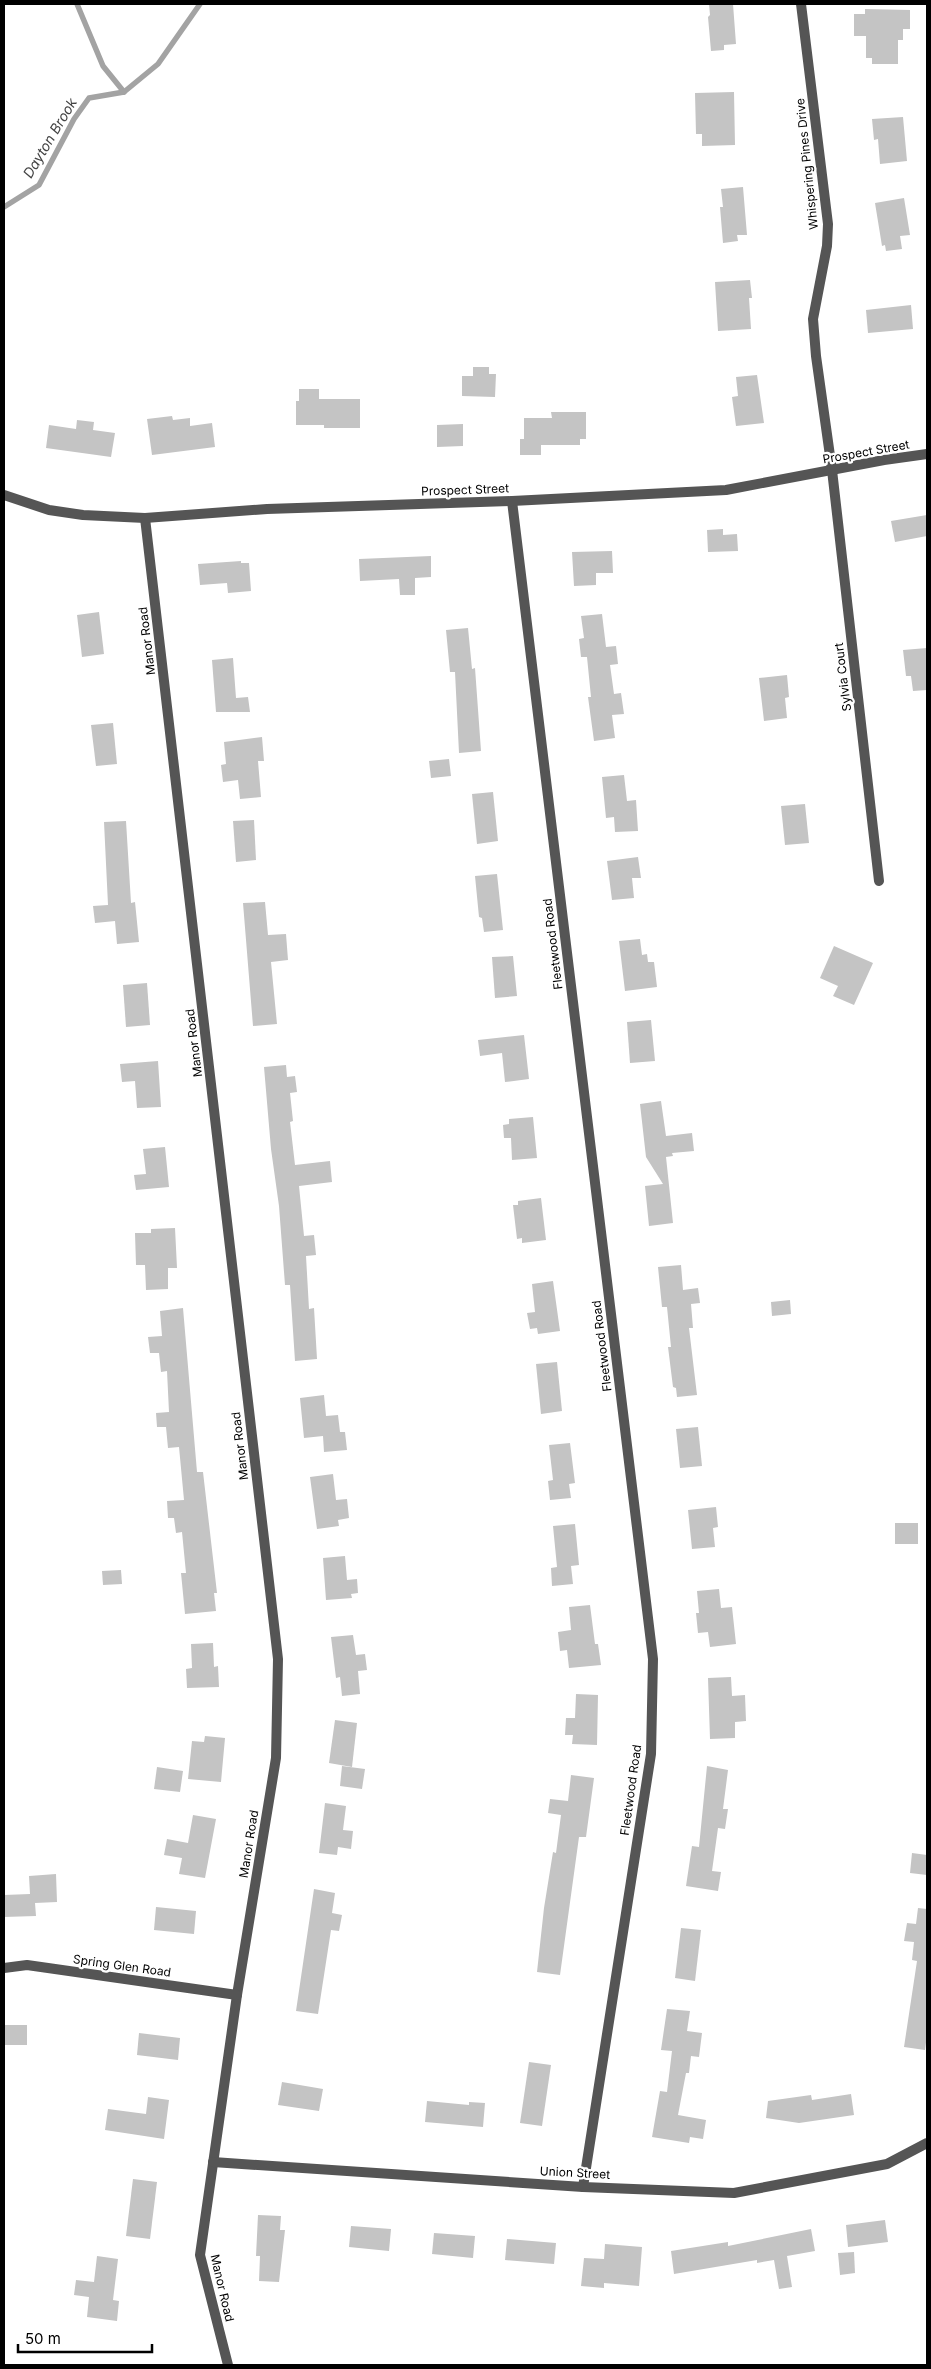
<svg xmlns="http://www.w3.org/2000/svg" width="931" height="2369" font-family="Inter,sans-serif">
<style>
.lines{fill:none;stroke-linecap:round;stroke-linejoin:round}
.stream{stroke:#a3a3a3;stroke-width:5.5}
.building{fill:#c4c4c4}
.minor{stroke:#555;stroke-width:10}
.tertiary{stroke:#555;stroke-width:10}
.labels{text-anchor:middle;stroke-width:4.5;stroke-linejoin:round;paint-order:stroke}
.street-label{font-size:12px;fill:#000;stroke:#fff}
.water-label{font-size:14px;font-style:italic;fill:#444;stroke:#fff}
</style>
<rect width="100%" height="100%" fill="#fff"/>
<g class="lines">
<g class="stream">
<path d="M77,4L103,66L124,92"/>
<path d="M4,207L39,185L74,119L89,98L124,92L158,64L200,4"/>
</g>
</g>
<g class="building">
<path d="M709,4H733L736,44L724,45V50L711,51L708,17L710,15Z"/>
<path d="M865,9L910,10V29H903V40H898V64H872V58H866V36H854V14H865Z"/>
<path d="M734,92L735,145L702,146V134H696L695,93Z"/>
<path d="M903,117L907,161L880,164L878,139L874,140L872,119Z"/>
<path d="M743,187L747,235H737L738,241L723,243L720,207H723L721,189Z"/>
<path d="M904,198L910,235L900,236L902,249L886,251L885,245L882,246L875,203Z"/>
<path d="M750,280L752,298H749L751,329L718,331L715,282Z"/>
<path d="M911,305L913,329L868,333L866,310Z"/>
<path d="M473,367H489V374H496L495,397L462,396V376H473Z"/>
<path d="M757,375L764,423L736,426L732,397L738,396L736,377Z"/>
<path d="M299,389H319V399H360V428H324V425H296V401H299Z"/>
<path d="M551,412H586V439H580V445H541V455H520V439H524V418H552Z"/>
<path d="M172,416L173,420L190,418V426L212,423L215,447L152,455L147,419Z"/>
<path d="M77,420L94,422L93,430L115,433L111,457L46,448L49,425L76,429Z"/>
<path d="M463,424V446L437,447V425Z"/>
<path d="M927,515V536L895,542L891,521Z"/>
<path d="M723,529V535L737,534L738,551L708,552L707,530Z"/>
<path d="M612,551L613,573H596V585L574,586L572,552Z"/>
<path d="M431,556V577L415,578V595H400L399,579L360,581L359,559Z"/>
<path d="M241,561V563H249L251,591L228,593L227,583L200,585L198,564Z"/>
<path d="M99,612L104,654L82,657L77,615Z"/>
<path d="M602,614L606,647L616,646L618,664L610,665L614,694L621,693L624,714L612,715L615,738L594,741L588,697H591L587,657H581L579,639L584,638L581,616Z"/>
<path d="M468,628L472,669L475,668L481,751L459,753L455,672H450L446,630Z"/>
<path d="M927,648V690L913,691L911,676H906L903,650Z"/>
<path d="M233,658L236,698L248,697L250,712H216L212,660Z"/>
<path d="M787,675L789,697L785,698L787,718L764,721L759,678Z"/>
<path d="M113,723L117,764L96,766L91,725Z"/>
<path d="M262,737L264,761H258L261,797L240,799L238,780L223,782L221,765L226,764L224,742Z"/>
<path d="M449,759L451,776L431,778L429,761Z"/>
<path d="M624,775L627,801L636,800L638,831L615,832L614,817L606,818L602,777Z"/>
<path d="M493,792L498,841L477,844L472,794Z"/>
<path d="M805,804L809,843L785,845L781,806Z"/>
<path d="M254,820L256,860L236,862L233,821Z"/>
<path d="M126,821L131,903L135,902L139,942L117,944L115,921L95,923L93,906L108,905L104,822Z"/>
<path d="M638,857L641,878H632L634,898L612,900L607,861Z"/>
<path d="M497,874L503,930L484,932L482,918L479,917L475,876Z"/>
<path d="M265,902L268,935L286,934L288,960L271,962L277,1024L253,1026L243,903Z"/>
<path d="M640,939L642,955L647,954L648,962H654L657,987L625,991L619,941Z"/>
<path d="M834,946L873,963L854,1005L833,996L838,986L820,978Z"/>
<path d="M513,956L517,996L495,998L492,957Z"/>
<path d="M147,983L150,1025L126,1027L123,985Z"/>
<path d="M651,1020L655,1061L630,1063L627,1022Z"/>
<path d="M524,1035L529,1079L505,1082L502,1053L480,1056L478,1040Z"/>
<path d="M158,1061L161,1107L137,1108L135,1081L122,1082L120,1064Z"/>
<path d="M286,1065L287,1077L295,1076L297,1092L290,1093L293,1121L290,1122L295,1165L330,1161L332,1182L299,1186L304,1236L314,1235L316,1255L306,1256L309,1309L314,1308L317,1359L295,1361L290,1285H285L279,1206L271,1149L264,1067Z"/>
<path d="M661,1101L666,1136L692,1133L694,1151L672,1153L673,1156L666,1157L673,1223L649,1226L645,1186L663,1184L646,1157L640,1104Z"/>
<path d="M533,1117L537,1158L512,1160L511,1138H504L503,1125L509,1124V1119Z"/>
<path d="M165,1147L169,1187L136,1190L134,1175L146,1174L143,1149Z"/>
<path d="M541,1198L546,1240L522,1243V1238L517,1239L513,1205H518V1201Z"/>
<path d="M175,1228L177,1268H168V1289L146,1290L145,1265H136L135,1233H151V1229Z"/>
<path d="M681,1265L683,1290L698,1288L700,1303L691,1304L693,1328H689L697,1395L677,1397L676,1388L673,1387L668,1347H671L667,1307H662L658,1267Z"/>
<path d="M553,1281L560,1331L538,1334L537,1328L530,1329L527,1313L535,1312L532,1284Z"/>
<path d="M790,1300L791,1314L772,1316L771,1302Z"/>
<path d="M183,1308L197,1472H203L217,1593H214L216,1611L185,1614L181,1573H186L182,1532L176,1533L174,1518H168L167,1501L184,1500L179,1447L168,1448L166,1427H157L156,1413L169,1412L167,1371L161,1372L159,1353H150L148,1337L162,1336L160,1311Z"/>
<path d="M557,1362L562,1411L541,1414L536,1364Z"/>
<path d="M324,1395L326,1416L338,1415L340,1432H345L347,1450L324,1452L323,1436L304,1438L300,1398Z"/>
<path d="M698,1427L702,1466L680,1468L676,1429Z"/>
<path d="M570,1443L575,1483L569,1484L571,1498L550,1500L548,1481L553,1480L549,1445Z"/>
<path d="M333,1474L336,1500L347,1499L349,1518L338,1520L339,1526L317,1529L310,1477Z"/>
<path d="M716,1507L718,1527L713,1528L715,1547L692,1549L688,1510Z"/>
<rect x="895" y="1523" width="23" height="21"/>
<path d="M575,1524L579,1565L571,1566L573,1584L552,1586L551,1568L557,1567L553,1526Z"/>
<path d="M345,1556L347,1580L357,1579L358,1593L351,1594L352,1598L326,1600L323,1558Z"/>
<path d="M121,1570L122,1584L103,1585L102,1571Z"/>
<path d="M719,1589L721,1608L732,1607L736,1644L710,1647L708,1632L698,1633L696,1613H699L697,1591Z"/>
<path d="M590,1605L595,1644H598L601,1665L569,1668L567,1650L560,1651L558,1632L571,1630L569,1607Z"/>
<path d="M353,1635L356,1655L365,1654L367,1670L358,1671L360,1694L342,1696L340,1677L336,1678L331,1637Z"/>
<path d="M213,1643L214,1667L218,1666L219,1687L187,1688L186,1669L192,1668L191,1644Z"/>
<path d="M731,1677L732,1696L745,1695L746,1721L735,1722V1738L710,1739L708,1678Z"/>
<path d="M576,1694L598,1695L597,1745L572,1744L573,1735H565L566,1718H575Z"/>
<path d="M335,1720L357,1723L352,1767L329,1763Z"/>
<path d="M205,1736L225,1738L221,1782L188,1779L192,1741L204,1742Z"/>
<path d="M342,1766L365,1769L362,1789L340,1786Z"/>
<path d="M707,1766L728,1770L723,1809H728L725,1829L718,1828L712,1871L721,1872L718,1891L686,1886L692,1846L699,1847Z"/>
<path d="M157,1767L183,1771L180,1792L154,1789Z"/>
<path d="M571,1775L594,1778L586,1837H579L560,1975L537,1972L544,1908L553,1852L556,1853L561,1815L548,1813L550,1799L568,1801Z"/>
<path d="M325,1803L346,1806L343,1830L353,1831L351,1849L338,1847L337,1855L319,1853Z"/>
<path d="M193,1815L216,1819L205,1878L179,1874L182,1858L164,1855L167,1839L188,1843Z"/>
<path d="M912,1853L927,1855V1875L910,1873Z"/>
<path d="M56,1874L57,1902L35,1903L36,1916L4,1917V1895L30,1894L29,1876Z"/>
<path d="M314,1889L335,1893L332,1913L342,1915L339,1931L331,1930L318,2014L296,2011Z"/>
<path d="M156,1907L196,1911L194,1934L154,1930Z"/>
<path d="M918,1908L927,1909V2035L925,2050L904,2047L917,1961L912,1960L914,1942L904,1941L907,1923L916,1924Z"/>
<path d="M681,1928L701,1930L695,1981L675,1978Z"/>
<path d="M667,2009L690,2011L687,2031L702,2033L699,2057L691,2056L689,2073H686L678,2115L706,2120L703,2139L690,2137L689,2143L652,2137L660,2091L667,2092L672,2051L661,2050Z"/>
<rect x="4" y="2025" width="23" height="20"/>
<path d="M139,2033L180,2038L178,2060L137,2055Z"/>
<path d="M529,2062L551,2065L542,2126L520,2123Z"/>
<path d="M282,2082L323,2089L319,2111L278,2105Z"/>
<path d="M851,2094L854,2115L799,2123L766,2118L768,2101L811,2095L812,2100Z"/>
<path d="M148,2097L169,2100L164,2139L105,2130L108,2109L146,2114Z"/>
<path d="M427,2101L469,2105V2102L485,2103L483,2127L425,2122Z"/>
<path d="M133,2179L157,2182L150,2239L126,2236Z"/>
<path d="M258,2215L281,2216L280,2230H285L279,2282L259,2281L260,2256H256Z"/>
<path d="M885,2220L888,2242L848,2247L846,2225Z"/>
<path d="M351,2226L391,2229L389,2251L349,2247Z"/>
<path d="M811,2229L815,2251L787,2256L792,2287L779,2289L774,2260L757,2263V2260L674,2274L671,2251L728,2242V2246Z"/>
<path d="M434,2233L475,2236L473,2258L432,2254Z"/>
<path d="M507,2239L556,2243L554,2264L505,2260Z"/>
<path d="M605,2244L642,2247L639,2286L604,2283V2288L581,2286L584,2258L604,2259Z"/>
<path d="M854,2252L855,2273L840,2275L838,2253Z"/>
<path d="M97,2256L118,2259L113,2300L119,2301L117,2321L87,2317L89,2297L74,2295L76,2280L94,2282Z"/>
</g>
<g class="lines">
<g class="minor">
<path d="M801,4L828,224L827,246L813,319L816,356L832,470L879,881"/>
<path d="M512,501L653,1659L651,1754L583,2187"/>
<path d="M145,518L278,1659L276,1758L237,1995L200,2255L228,2365"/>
<path d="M4,1968L27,1965L237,1995"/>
<path d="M213,2162L583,2187L734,2193L887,2164L927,2143"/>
</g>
<path class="tertiary" d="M4,495L49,510L83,515L145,518L267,509L512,501L726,490L884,460L927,454"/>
</g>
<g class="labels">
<g class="street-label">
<text transform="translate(807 164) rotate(-96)" y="4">Whispering Pines Drive</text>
<text transform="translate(866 452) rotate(-10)" y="4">Prospect Street</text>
<text transform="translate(465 490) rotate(-2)" y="4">Prospect Street</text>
<text transform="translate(147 641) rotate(-97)" y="4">Manor Road</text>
<text transform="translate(843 677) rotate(-97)" y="4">Sylvia Court</text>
<text transform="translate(553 944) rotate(-97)" y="4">Fleetwood Road</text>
<text transform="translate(194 1043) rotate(-97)" y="4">Manor Road</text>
<text transform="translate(602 1346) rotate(-97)" y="4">Fleetwood Road</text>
<text transform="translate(240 1446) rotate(-97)" y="4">Manor Road</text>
<text transform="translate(631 1790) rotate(-82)" y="4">Fleetwood Road</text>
<text transform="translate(249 1844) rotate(-81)" y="4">Manor Road</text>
<text transform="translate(122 1966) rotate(8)" y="4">Spring Glen Road</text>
<text transform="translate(575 2173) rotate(3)" y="4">Union Street</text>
<text transform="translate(222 2288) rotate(77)" y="4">Manor Road</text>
</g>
<g class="water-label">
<text transform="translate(50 138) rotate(-59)" y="5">Dayton Brook</text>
</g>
</g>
<rect width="931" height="2369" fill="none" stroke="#000000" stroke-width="10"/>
<path d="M18 2344v8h134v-8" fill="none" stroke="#000000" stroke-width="2.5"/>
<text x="25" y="2344" font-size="15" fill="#000000" stroke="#ffffff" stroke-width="4" paint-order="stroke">50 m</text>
</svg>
